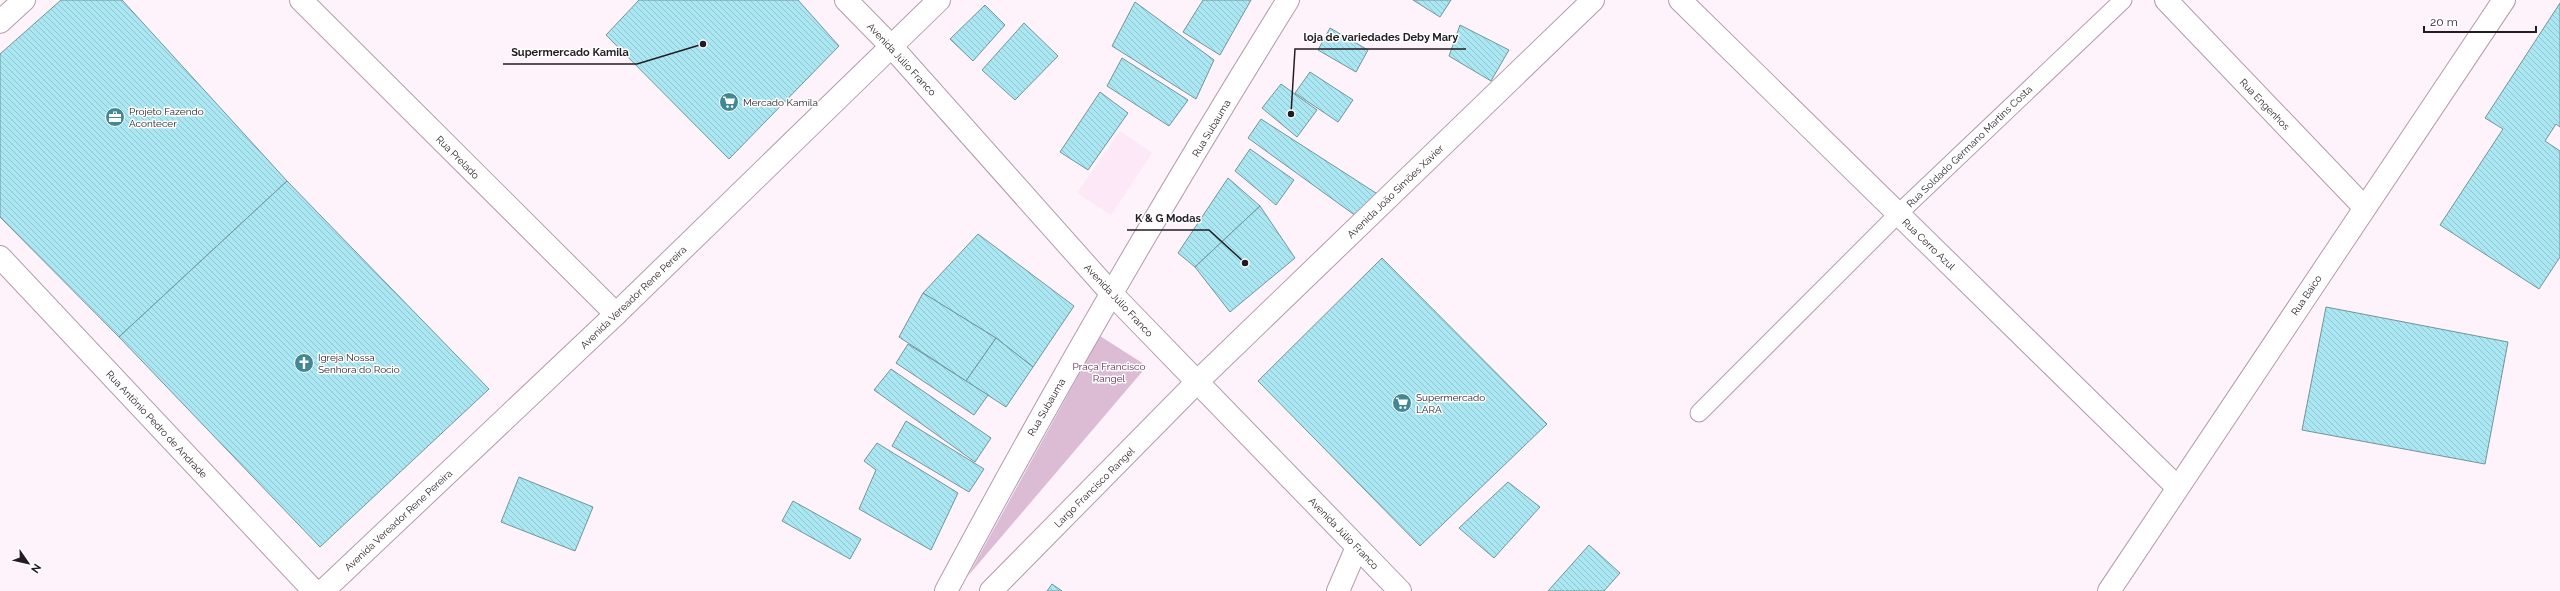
<svg xmlns="http://www.w3.org/2000/svg" width="2560" height="591" font-family="Raleway,sans-serif">
<style>
.built{fill:#fde8f7}
.green{fill:#dcbcd5}
.building{fill:url(#building-back-hatch);stroke:#71959b}
.lines{fill:none;stroke-linecap:round;stroke-linejoin:round}
.service-casing{stroke:#b49aad;stroke-width:19}
.minor-casing{stroke:#b49aad;stroke-width:24}
.primary-casing{stroke:#b49aad;stroke-width:24}
.service{stroke:#fff;stroke-width:17}
.minor{stroke:#fff;stroke-width:22}
.primary{stroke:#fff;stroke-width:22}
.labels{text-anchor:middle;stroke-width:3;stroke-linejoin:round;paint-order:stroke}
.street-label{font-size:10px;fill:#251c23;stroke:#fff}
.poi-label{font-size:10px;fill:#251c23;stroke:#fff;text-anchor:start}
.park-label{font-size:10px;fill:#5e2b55;stroke:#fff}
.leader{fill:none;stroke:#251c23;stroke-width:1.5}
.callout-dot{fill:#251c23;stroke:#fff;stroke-width:1.5}
.callout-label{font-size:11px;text-anchor:middle;font-weight:bold;fill:#251c23;stroke:#fff;stroke-width:3;stroke-linejoin:round;paint-order:stroke}
</style>
<defs>
<pattern id="building-back-hatch" width="6" height="6" patternUnits="userSpaceOnUse"><rect width="6" height="6" fill="#aae7f2"/><path d="M-1 5l2 2M0 0l6 6M5-1l2 2" fill="none" stroke="#92c6cf"/></pattern>
</defs>
<rect width="100%" height="100%" fill="#fef3fb"/>
<path class="built" d="M1120,131L1152,153L1111,215L1077,193Z"/>
<path class="green" d="M1100,336L1147,366L968,576Z"/>
<g class="building">
<path d="M61,0H122L287,181L119,337L0,217V54Z"/>
<path d="M639,0H798L839,46L729,159L606,35Z"/>
<path d="M1203,0H1251L1220,55L1183,32Z"/>
<path d="M1413,0H1451L1440,17Z"/>
<path d="M1135,2L1214,60L1196,99L1112,46Z"/>
<path d="M2560,3V127L2556,124L2545,141L2560,151V257L2539,289L2440,225L2503,129L2485,118Z"/>
<path d="M985,5L1005,25L973,61L950,39Z"/>
<path d="M1024,23L1058,56L1015,100L982,70Z"/>
<path d="M1460,25L1509,50L1491,81L1449,56Z"/>
<path d="M1330,28L1368,50L1356,72L1318,50Z"/>
<path d="M1122,58L1188,100L1169,126L1107,86Z"/>
<path d="M1310,72L1353,100L1338,122L1295,93Z"/>
<path d="M1281,84L1317,110L1297,137L1262,108Z"/>
<path d="M1100,92L1128,113L1088,170L1060,152Z"/>
<path d="M1261,119L1379,195L1356,216L1248,138Z"/>
<path d="M1250,149L1294,180L1276,205L1235,171Z"/>
<path d="M1228,178L1260,206L1195,267L1178,253Z"/>
<path d="M287,181L489,389L320,547L119,337Z"/>
<path d="M1260,206L1295,258L1230,312L1195,267Z"/>
<path d="M978,234L1074,306L1033,367L996,338L923,293Z"/>
<path d="M1382,258L1547,424L1420,546L1258,381Z"/>
<path d="M923,293L996,338L966,381L899,337Z"/>
<path d="M2326,307L2508,342L2485,464L2302,430Z"/>
<path d="M996,338L1033,367L1006,407L966,381Z"/>
<path d="M908,344L988,395L974,415L896,363Z"/>
<path d="M891,369L991,438L975,462L874,390Z"/>
<path d="M906,421L984,469L969,492L892,446Z"/>
<path d="M877,443L958,493L931,550L859,509L876,470L864,461Z"/>
<path d="M519,477L593,507L575,551L501,522Z"/>
<path d="M1508,482L1540,507L1494,558L1459,528Z"/>
<path d="M793,501L861,539L850,559L782,521Z"/>
<path d="M1589,545L1620,573L1604,591H1548Z"/>
<path d="M1052,584L1062,591H1047Z"/>
</g>
<g class="lines">
<g class="service-casing">
<path id="service" d="M1699,413L1898,214L2123,0"/>
</g>
<g class="minor-casing">
<g id="minor">
<path d="M301,0L616,314"/>
<path d="M1680,0L2177,487"/>
<path d="M2166,0L2364,207"/>
<path d="M0,22L24,0"/>
<path d="M0,257L314,591"/>
<path d="M323,591L616,314L939,0"/>
<path d="M946,591C1053,390 1168,193 1288,0"/>
<path d="M991,591L1197,382L1593,0"/>
<path d="M1338,591L1357,547"/>
<path d="M2109,591L2504,0"/>
</g>
</g>
<g class="primary-casing">
<path id="primary" d="M846,0L891,46L1111,293L1400,591"/>
</g>
<use href="#service" class="service"/>
<use href="#minor" class="minor"/>
<use href="#primary" class="primary"/>
</g>
<defs>
<g id="supermarket-disc" transform="scale(1)"><circle r="9.5" fill="#428894" stroke="#fff"/><path d="M-6-5.5h2.5l.6 2H6L4.5 2H-2.5L-4.4-4H-6ZM-1.5 3.2a1.3 1.3 0 1 0 .1 0ZM3 3.2a1.3 1.3 0 1 0 .1 0Z" fill="#fff"/></g>
<g id="office-disc" transform="scale(1)"><circle r="9.5" fill="#428894" stroke="#fff"/><path d="M-6-3h4V-5.5h4V-3h4V5H-6ZM-1-4.5V-3h2v-1.5ZM-6 0V1H6V0Z" fill="#fff"/></g>
<g id="church-disc" transform="scale(1)"><circle r="9.5" fill="#428894" stroke="#fff"/><path d="M-1.2-6h2.4v3.5h3.3v2.4h-3.3V6h-2.4V-.1h-3.3v-2.4h3.3Z" fill="#fff"/></g>
</defs>
<g fill-rule="evenodd">
<use href="#supermarket-disc" x="729" y="102"/>
<use href="#office-disc" x="115" y="117"/>
<use href="#church-disc" x="304" y="363"/>
<use href="#supermarket-disc" x="1402" y="403"/>
</g>
<g class="labels">
<g class="street-label">
<text transform="translate(902 59) rotate(47)" y="4">Avenida Júlio Franco</text>
<text transform="translate(2265 104) rotate(46)" y="4">Rua Engenhos</text>
<text transform="translate(1211 128) rotate(-59)" y="4">Rua Subauma</text>
<text transform="translate(1969 146) rotate(-44)" y="4">Rua Soldado Germano Martins Costa</text>
<text transform="translate(458 157) rotate(45)" y="4">Rua Prelado</text>
<text transform="translate(1395 191) rotate(-44)" y="4">Avenida João Simões Xavier</text>
<text transform="translate(1929 244) rotate(44)" y="4">Rua Cerro Azul</text>
<text transform="translate(2306 295) rotate(-56)" y="4">Rua Baico</text>
<text transform="translate(633 297) rotate(-44)" y="4">Avenida Vereador Rene Pereira</text>
<text transform="translate(1119 300) rotate(47)" y="4">Avenida Júlio Franco</text>
<text transform="translate(1046 407) rotate(-60)" y="4">Rua Subauma</text>
<text transform="translate(157 424) rotate(47)" y="4">Rua Antônio Pedro de Andrade</text>
<text transform="translate(1094 487) rotate(-45)" y="4">Largo Francisco Rangel</text>
<text transform="translate(398 520) rotate(-43)" y="4">Avenida Vereador Rene Pereira</text>
<text transform="translate(1344 533) rotate(46)" y="4">Avenida Júlio Franco</text>
</g>
<g class="poi-label">
<text x="743" y="106">Mercado Kamila</text>
<text x="129" y="115">Projeto Fazendo<tspan x="129" dy="12">Acontecer</tspan></text>
<text x="318" y="361">Igreja Nossa<tspan x="318" dy="12">Senhora do Rocio</tspan></text>
<text x="1416" y="401">Supermercado<tspan x="1416" dy="12">LARA</tspan></text>
</g>
<g class="park-label">
<text x="1109" y="370">Praça Francisco<tspan x="1109" dy="12">Rangel</tspan></text>
</g>
</g>
<path class="leader" d="M1291 114L1295 49H1466M703 44L637 64H503M1245 263L1209 230H1127"/>
<g class="callout-dot">
<circle cx="1291" cy="114" r="4"/>
<circle cx="703" cy="44" r="4"/>
<circle cx="1245" cy="263" r="4"/>
</g>
<g class="callout-label">
<text x="1381" y="41">loja de variedades Deby Mary</text>
<text x="570" y="56">Supermercado Kamila</text>
<text x="1168" y="222">K &amp; G Modas</text>
</g>
<g transform="translate(28 563) rotate(124)" stroke="#ffffff" stroke-width="3" paint-order="stroke">
<path d="M0-3L7 15L0 10L-7 15Z" fill="#251c23"/>
<text y="-6" font-size="11" font-weight="bold" text-anchor="middle" fill="#251c23">N</text>
</g>
<path d="M2424 26v6h112v-6" fill="none" stroke="#251c23" stroke-width="2"/>
<text x="2430" y="26" font-size="12" fill="#251c23" stroke="#ffffff" stroke-width="3" paint-order="stroke">20 m</text>
</svg>
